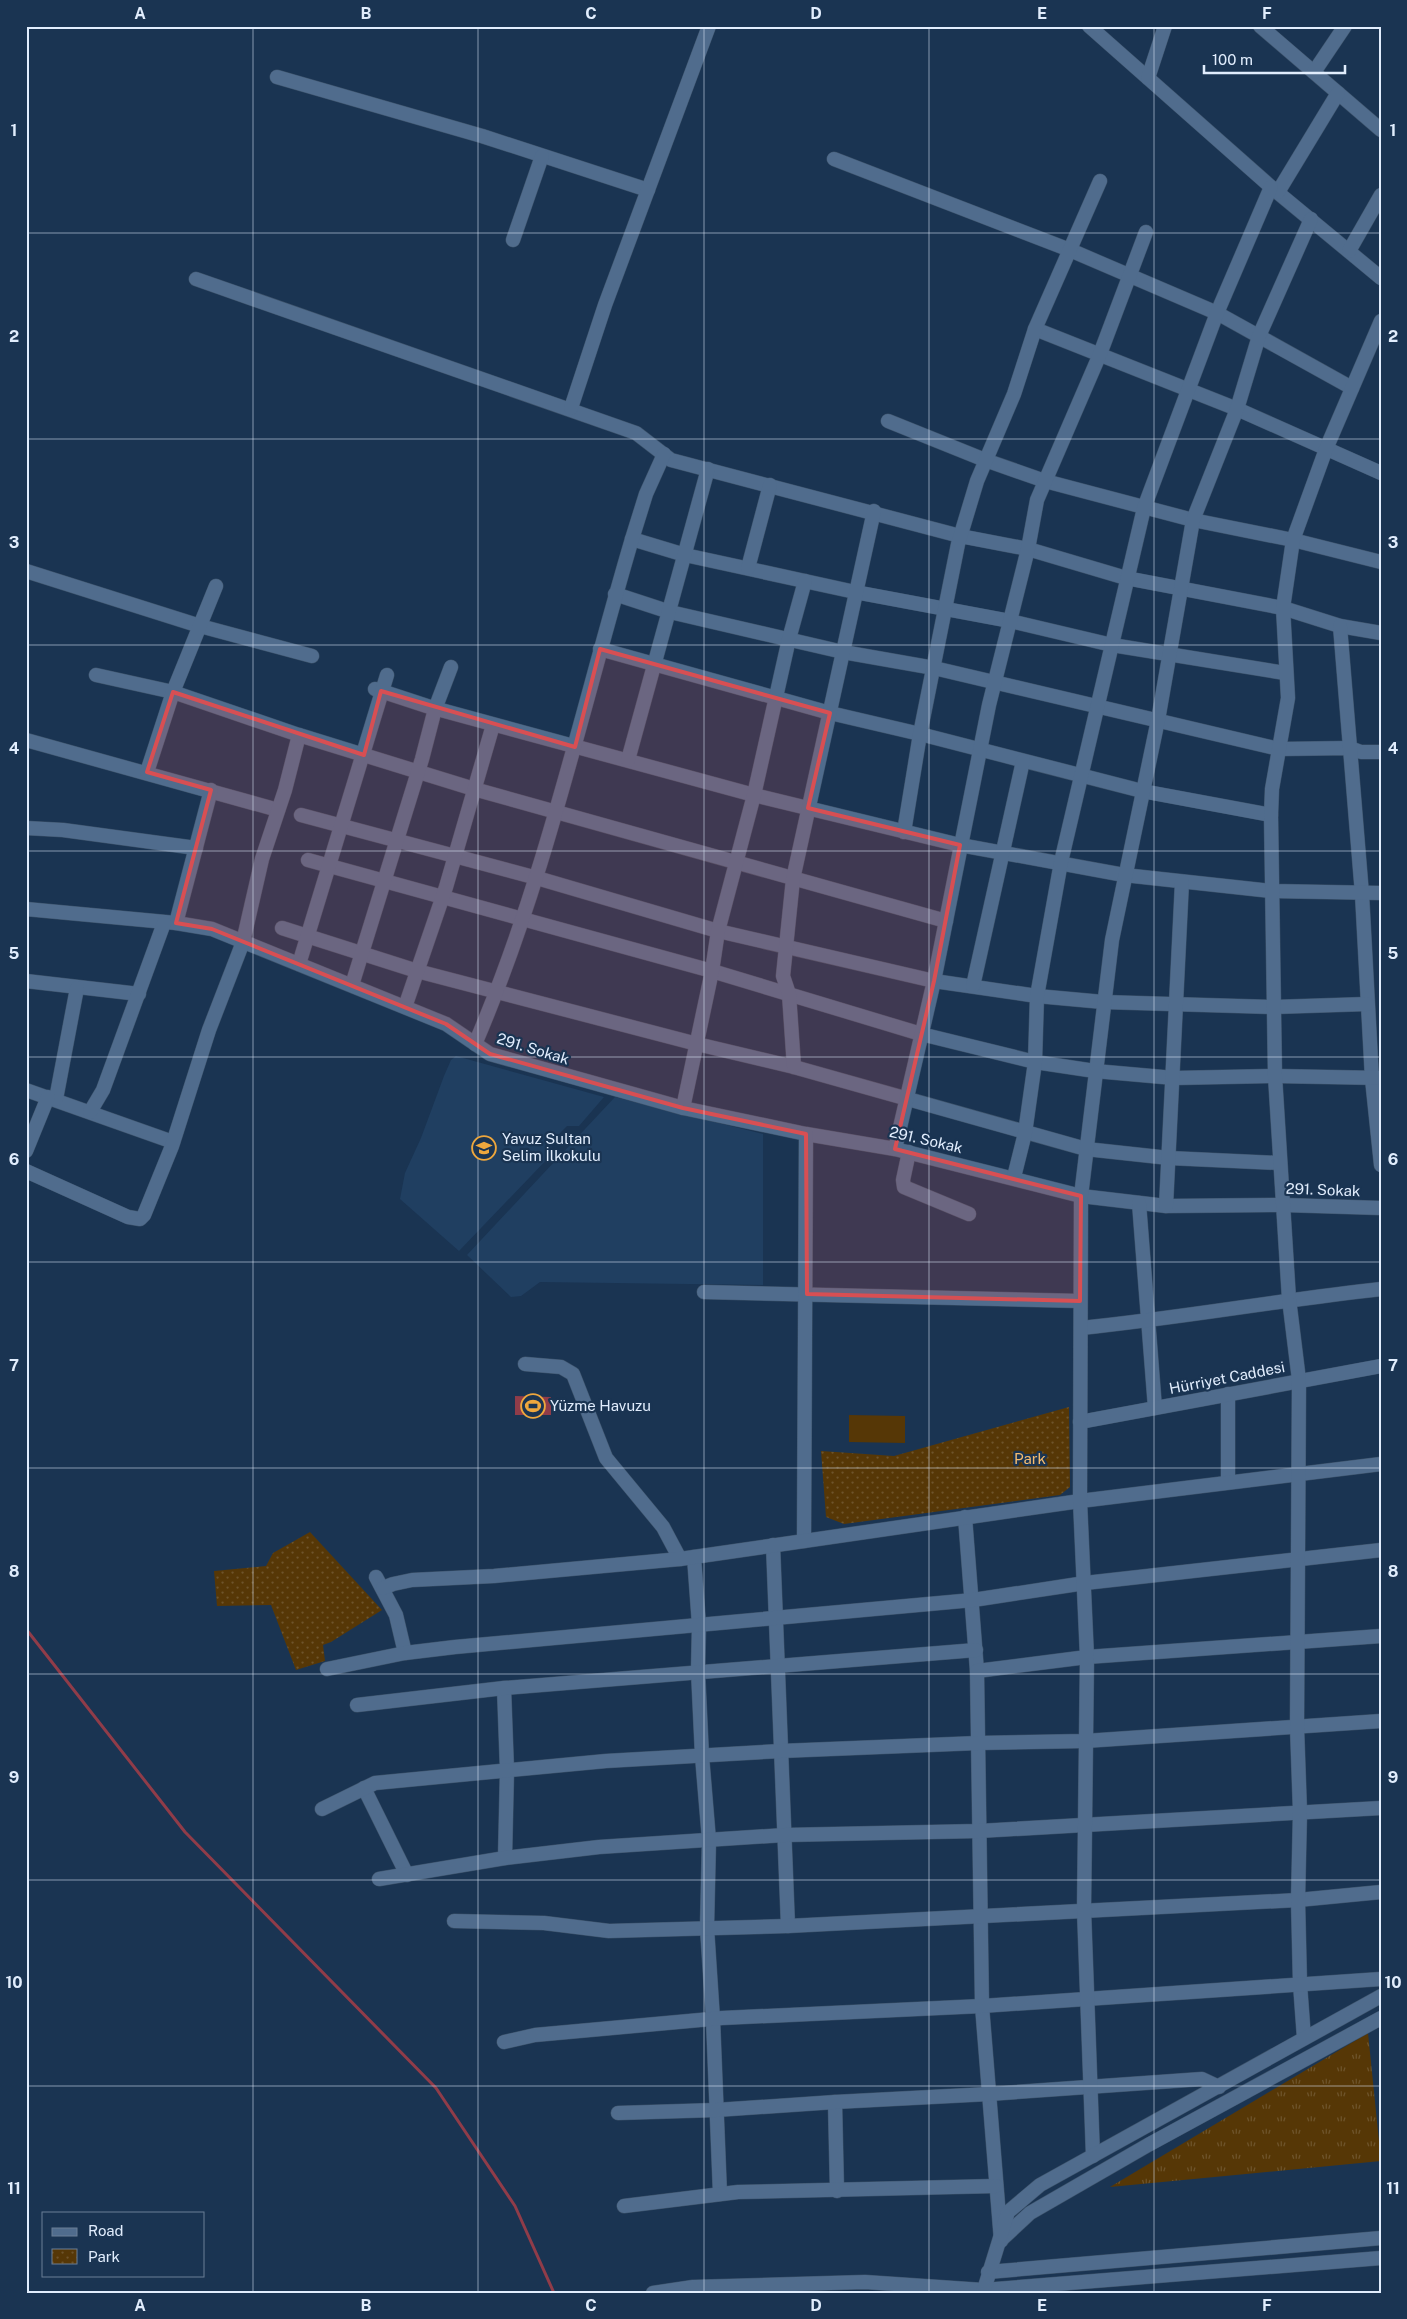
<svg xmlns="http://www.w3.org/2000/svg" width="1407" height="2319" font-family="'Public Sans',sans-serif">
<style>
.built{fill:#203f61}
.grass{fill:url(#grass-tufts)}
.park{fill:url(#park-dots)}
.pitch{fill:#563706}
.water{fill:#903c49}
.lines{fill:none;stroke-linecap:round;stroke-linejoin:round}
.stream{stroke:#903c49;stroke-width:3}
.minor-casing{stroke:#3c526a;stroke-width:15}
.minor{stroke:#506c8d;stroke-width:14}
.marked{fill:#d84f53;fill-opacity:0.2;stroke:#d84f53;stroke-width:4;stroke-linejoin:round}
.grid{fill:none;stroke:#e1edfd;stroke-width:1;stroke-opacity:0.55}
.labels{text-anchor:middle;stroke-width:4.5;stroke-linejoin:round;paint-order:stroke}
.street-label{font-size:15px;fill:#e1edfd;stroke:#1a3452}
.poi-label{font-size:15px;fill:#e1edfd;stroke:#1a3452;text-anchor:start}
.park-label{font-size:15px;fill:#f5bc70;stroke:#1a3452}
.neatline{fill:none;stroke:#e1edfd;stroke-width:2}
.grid-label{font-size:16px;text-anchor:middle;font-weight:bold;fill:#e1edfd}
</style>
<defs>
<pattern id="grass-tufts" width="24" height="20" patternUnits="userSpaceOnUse" patternTransform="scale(1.25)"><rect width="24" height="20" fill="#563706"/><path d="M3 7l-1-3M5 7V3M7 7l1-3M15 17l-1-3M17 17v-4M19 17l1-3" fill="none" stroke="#6e542b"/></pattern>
<pattern id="park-dots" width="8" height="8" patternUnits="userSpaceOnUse" patternTransform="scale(1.25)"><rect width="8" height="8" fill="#563706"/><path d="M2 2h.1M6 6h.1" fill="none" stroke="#6e542b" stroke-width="1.8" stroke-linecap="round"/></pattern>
</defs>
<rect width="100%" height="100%" fill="#1a3452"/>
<g class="built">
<path d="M456,1056L604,1097L579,1126H567L551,1142L552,1154L459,1251L400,1199L405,1173L421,1138L444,1076L451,1060Z"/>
<path d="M615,1097L763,1134V1285L540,1282L521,1296L511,1297L467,1255Z"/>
</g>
<path class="grass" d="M1368,2033L1381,2161L1110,2187Z"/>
<g class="park">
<path d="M1069,1407L1070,1487L1060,1495L844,1524L826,1517L821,1451L894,1456Z"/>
<path d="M310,1532L382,1610L331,1642L323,1645L325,1661L296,1670L271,1605L217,1606L214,1571L266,1566L273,1553Z"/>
</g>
<path class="pitch" d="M849,1415L905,1416V1443L849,1442Z"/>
<path class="water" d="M515,1396L551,1397V1415H515Z"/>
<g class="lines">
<path class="stream" d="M26,1629L185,1832L436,2088L515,2206L554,2293"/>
<g class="minor-casing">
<g id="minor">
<path d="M1089,26L1271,187L1381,278"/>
<path d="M1260,26L1381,130"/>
<path d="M1314,72L1345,26"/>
<path d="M277,77L482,136L648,190"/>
<path d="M1148,78L1165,26"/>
<path d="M834,159L1070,250L1217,313L1352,388"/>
<path d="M1278,192L1338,93"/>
<path d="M513,240L542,156"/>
<path d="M1349,251L1381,195"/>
<path d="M196,279L636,433L671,460L960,536L1028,549L1126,578L1283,608L1340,626L1381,633"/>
<path d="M1035,329L1237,409L1381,473"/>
<path d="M571,408L605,305L709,26"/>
<path d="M888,421L985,460L1045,481L1193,520L1293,540L1381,562"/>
<path d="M632,539L685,555L855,592L1010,621L1112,645L1285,673"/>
<path d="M748,568L770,485"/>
<path d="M26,571L200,626L312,656"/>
<path d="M615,594L670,612L843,652L934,668L1279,749L1350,748L1361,752H1381"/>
<path d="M1340,626L1362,894L1372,1079L1381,1165"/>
<path d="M600,649L830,713L920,734L1142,791L1271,815"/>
<path d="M96,675L173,692L299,735L474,789L946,921"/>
<path d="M375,689L430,707L754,795L960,845L1124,875L1271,891L1381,893"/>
<path d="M26,740L278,810"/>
<path d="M628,760L708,469"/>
<path d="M147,772L173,692L216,586"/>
<path d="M301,815L537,878L718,931L934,981L1037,996L1103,1002L1274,1007L1367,1004"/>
<path d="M26,828L63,830L196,848"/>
<path d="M904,832L920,734L958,544L977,481L1014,394L1035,329L1100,181"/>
<path d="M308,860L712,971L921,1034L1035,1062L1095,1071L1174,1078L1275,1076L1381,1078"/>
<path d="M26,909L176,923L212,929L446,1024L490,1054L683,1108L806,1134L895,1149L1081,1196L1166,1206L1284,1205L1381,1208"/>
<path d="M176,923L211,790"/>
<path d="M282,928L417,971L697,1044L794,1067L1086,1149L1169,1158L1280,1163"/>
<path d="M299,964L387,675"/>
<path d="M26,981L139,994"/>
<path d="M352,985L422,759L435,709L451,667"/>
<path d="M973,986L1023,761"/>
<path d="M405,1007L446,887L493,725"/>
<path d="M475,1044C545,881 582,708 632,539L646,494L664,454"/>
<path d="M794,1067L789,994L783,976L793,879L874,511"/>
<path d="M26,1090L173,1142"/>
<path d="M56,1099L77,988"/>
<path d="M683,1108L712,971L718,931L754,795L789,639L805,581"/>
<path d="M90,1112L103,1090L164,923"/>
<path d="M895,1149L934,981L989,705L1028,549L1037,500L1100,354L1146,232"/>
<path d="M26,1151L48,1097"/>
<path d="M909,1152L903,1180L904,1187L969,1214"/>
<path d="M26,1171L128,1217L140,1219L144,1215L172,1146L209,1030L243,942L262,859L285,790L299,735"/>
<path d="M1014,1177L1025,1133L1035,1062L1037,996L1061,862L1144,508L1217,313L1271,187"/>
<path d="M1139,1203L1155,1408"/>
<path d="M1166,1206L1182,882"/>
<path d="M704,1292L1080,1301"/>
<path d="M1081,1328C1181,1318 1280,1300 1381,1289"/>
<path d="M525,1364L561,1367L573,1374L606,1458L663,1527L680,1559"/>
<path d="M1228,1394V1481"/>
<path d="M1080,1422L1381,1366"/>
<path d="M965,1517L977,1671L982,2006L1001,2241"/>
<path d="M804,1541L806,1134"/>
<path d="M773,1545L788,1926"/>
<path d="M694,1557L699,1625L698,1671L702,1756L709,1840L707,1928L713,2019L720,2194"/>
<path d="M376,1577L396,1615L405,1653"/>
<path d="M383,1588L393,1584L412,1580L494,1576L680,1559L1080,1501L1381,1464"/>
<path d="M327,1669L405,1653L455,1647L973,1600L1085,1583L1381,1550"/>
<path d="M977,1671L1087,1657L1381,1636"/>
<path d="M504,1688L507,1770L505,1858"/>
<path d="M357,1705L504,1688L976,1650"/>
<path d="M364,1788L407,1875"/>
<path d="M322,1809L375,1783L606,1761L781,1751L978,1743L1085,1741L1381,1721"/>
<path d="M379,1879L505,1858L599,1847L785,1835L979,1831L1381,1808"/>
<path d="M454,1921L544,1923L609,1931L788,1926L1298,1900L1381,1892"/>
<path d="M1304,2038L1300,1984L1298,1900L1300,1812L1297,1727L1299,1380L1289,1299L1275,1076L1271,815L1272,789L1288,698L1283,608L1293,540L1326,449L1381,321"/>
<path d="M504,2042L535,2035L722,2018L982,2006L1381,1979"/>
<path d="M835,2102L837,2191"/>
<path d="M618,2113L716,2110L835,2102L989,2094L1202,2079L1219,2087"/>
<path d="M1093,2156L1084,1910L1087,1657L1080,1501L1081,1196L1112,940L1158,720L1193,520L1237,409L1259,336L1311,219"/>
<path d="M624,2206L738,2192L996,2186"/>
<path d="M1001,2240L1030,2213L1148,2145L1381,2018"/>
<path d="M988,2272L1381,2238"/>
<path d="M653,2293L693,2287L865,2282L983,2290L1381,2258"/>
<path d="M983,2293L1008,2212L1040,2185L1381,1996"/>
</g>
</g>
<use href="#minor" class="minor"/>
</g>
<path class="marked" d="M600,649L830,713L808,808L960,845L934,981L895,1149L1081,1196L1080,1301L807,1294L806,1134L683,1108L490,1054L446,1024L212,929L176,923L211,790L147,772L173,692L364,755L381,691L575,747Z"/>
<path class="grid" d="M253,26V2293M478,26V2293M704,26V2293M929,26V2293M1154,26V2293M26,233H1381M26,439H1381M26,645H1381M26,851H1381M26,1057H1381M26,1262H1381M26,1468H1381M26,1674H1381M26,1880H1381M26,2086H1381"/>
<defs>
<g id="school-ring" transform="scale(1.25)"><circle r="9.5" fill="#1a3452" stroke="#eea73d" stroke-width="1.5"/><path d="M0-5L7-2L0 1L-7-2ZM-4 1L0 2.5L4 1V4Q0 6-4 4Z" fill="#eea73d"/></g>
<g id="stadium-ring" transform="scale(1.25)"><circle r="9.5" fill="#1a3452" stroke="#eea73d" stroke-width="1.5"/><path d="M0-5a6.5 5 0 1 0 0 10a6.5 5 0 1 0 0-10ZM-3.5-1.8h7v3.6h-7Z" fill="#eea73d"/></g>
</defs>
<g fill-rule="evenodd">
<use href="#school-ring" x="484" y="1148"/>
<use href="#stadium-ring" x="533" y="1406"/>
</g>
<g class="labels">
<g class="street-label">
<text transform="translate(533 1049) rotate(17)" y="5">291. Sokak</text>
<text transform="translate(926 1140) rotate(13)" y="5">291. Sokak</text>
<text transform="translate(1323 1190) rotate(2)" y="5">291. Sokak</text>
<text transform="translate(1227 1378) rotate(-11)" y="5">Hürriyet Caddesi</text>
</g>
<g class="poi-label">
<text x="502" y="1144">Yavuz Sultan<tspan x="502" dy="17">Selim İlkokulu</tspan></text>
<text x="550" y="1411">Yüzme Havuzu</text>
</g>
<g class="park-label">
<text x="1030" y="1464">Park</text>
</g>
</g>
<rect width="1407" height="2319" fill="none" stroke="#1a3452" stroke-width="55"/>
<rect x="42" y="2212" width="162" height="65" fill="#1a3452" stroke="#6a7e96"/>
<rect x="52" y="2228" width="25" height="8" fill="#506c8d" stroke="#6a7e96"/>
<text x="88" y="2236" font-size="15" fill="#e1edfd">Road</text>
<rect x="52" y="2249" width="25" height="15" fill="url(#park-dots)" stroke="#6a7e96"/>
<text x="88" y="2262" font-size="15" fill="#e1edfd">Park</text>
<path d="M1204 65v8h141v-8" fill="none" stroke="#e1edfd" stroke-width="2.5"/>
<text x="1212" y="65" font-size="15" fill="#e1edfd" stroke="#1a3452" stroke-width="4" paint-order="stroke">100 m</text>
<rect x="28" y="28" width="1352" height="2264" class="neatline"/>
<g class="grid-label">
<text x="140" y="19">A</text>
<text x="366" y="19">B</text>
<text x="591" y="19">C</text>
<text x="816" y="19">D</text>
<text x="1042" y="19">E</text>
<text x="1267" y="19">F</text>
<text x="14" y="136">1</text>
<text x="1393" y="136">1</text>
<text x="14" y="342">2</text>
<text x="1393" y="342">2</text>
<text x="14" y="548">3</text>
<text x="1393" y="548">3</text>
<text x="14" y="754">4</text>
<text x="1393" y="754">4</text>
<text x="14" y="959">5</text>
<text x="1393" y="959">5</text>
<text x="14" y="1165">6</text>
<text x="1393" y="1165">6</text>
<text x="14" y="1371">7</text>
<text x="1393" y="1371">7</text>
<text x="14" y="1577">8</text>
<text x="1393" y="1577">8</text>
<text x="14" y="1783">9</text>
<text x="1393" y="1783">9</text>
<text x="14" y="1988">10</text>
<text x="1393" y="1988">10</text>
<text x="14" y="2194">11</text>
<text x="1393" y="2194">11</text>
<text x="140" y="2311">A</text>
<text x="366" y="2311">B</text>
<text x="591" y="2311">C</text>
<text x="816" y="2311">D</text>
<text x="1042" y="2311">E</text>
<text x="1267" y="2311">F</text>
</g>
</svg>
